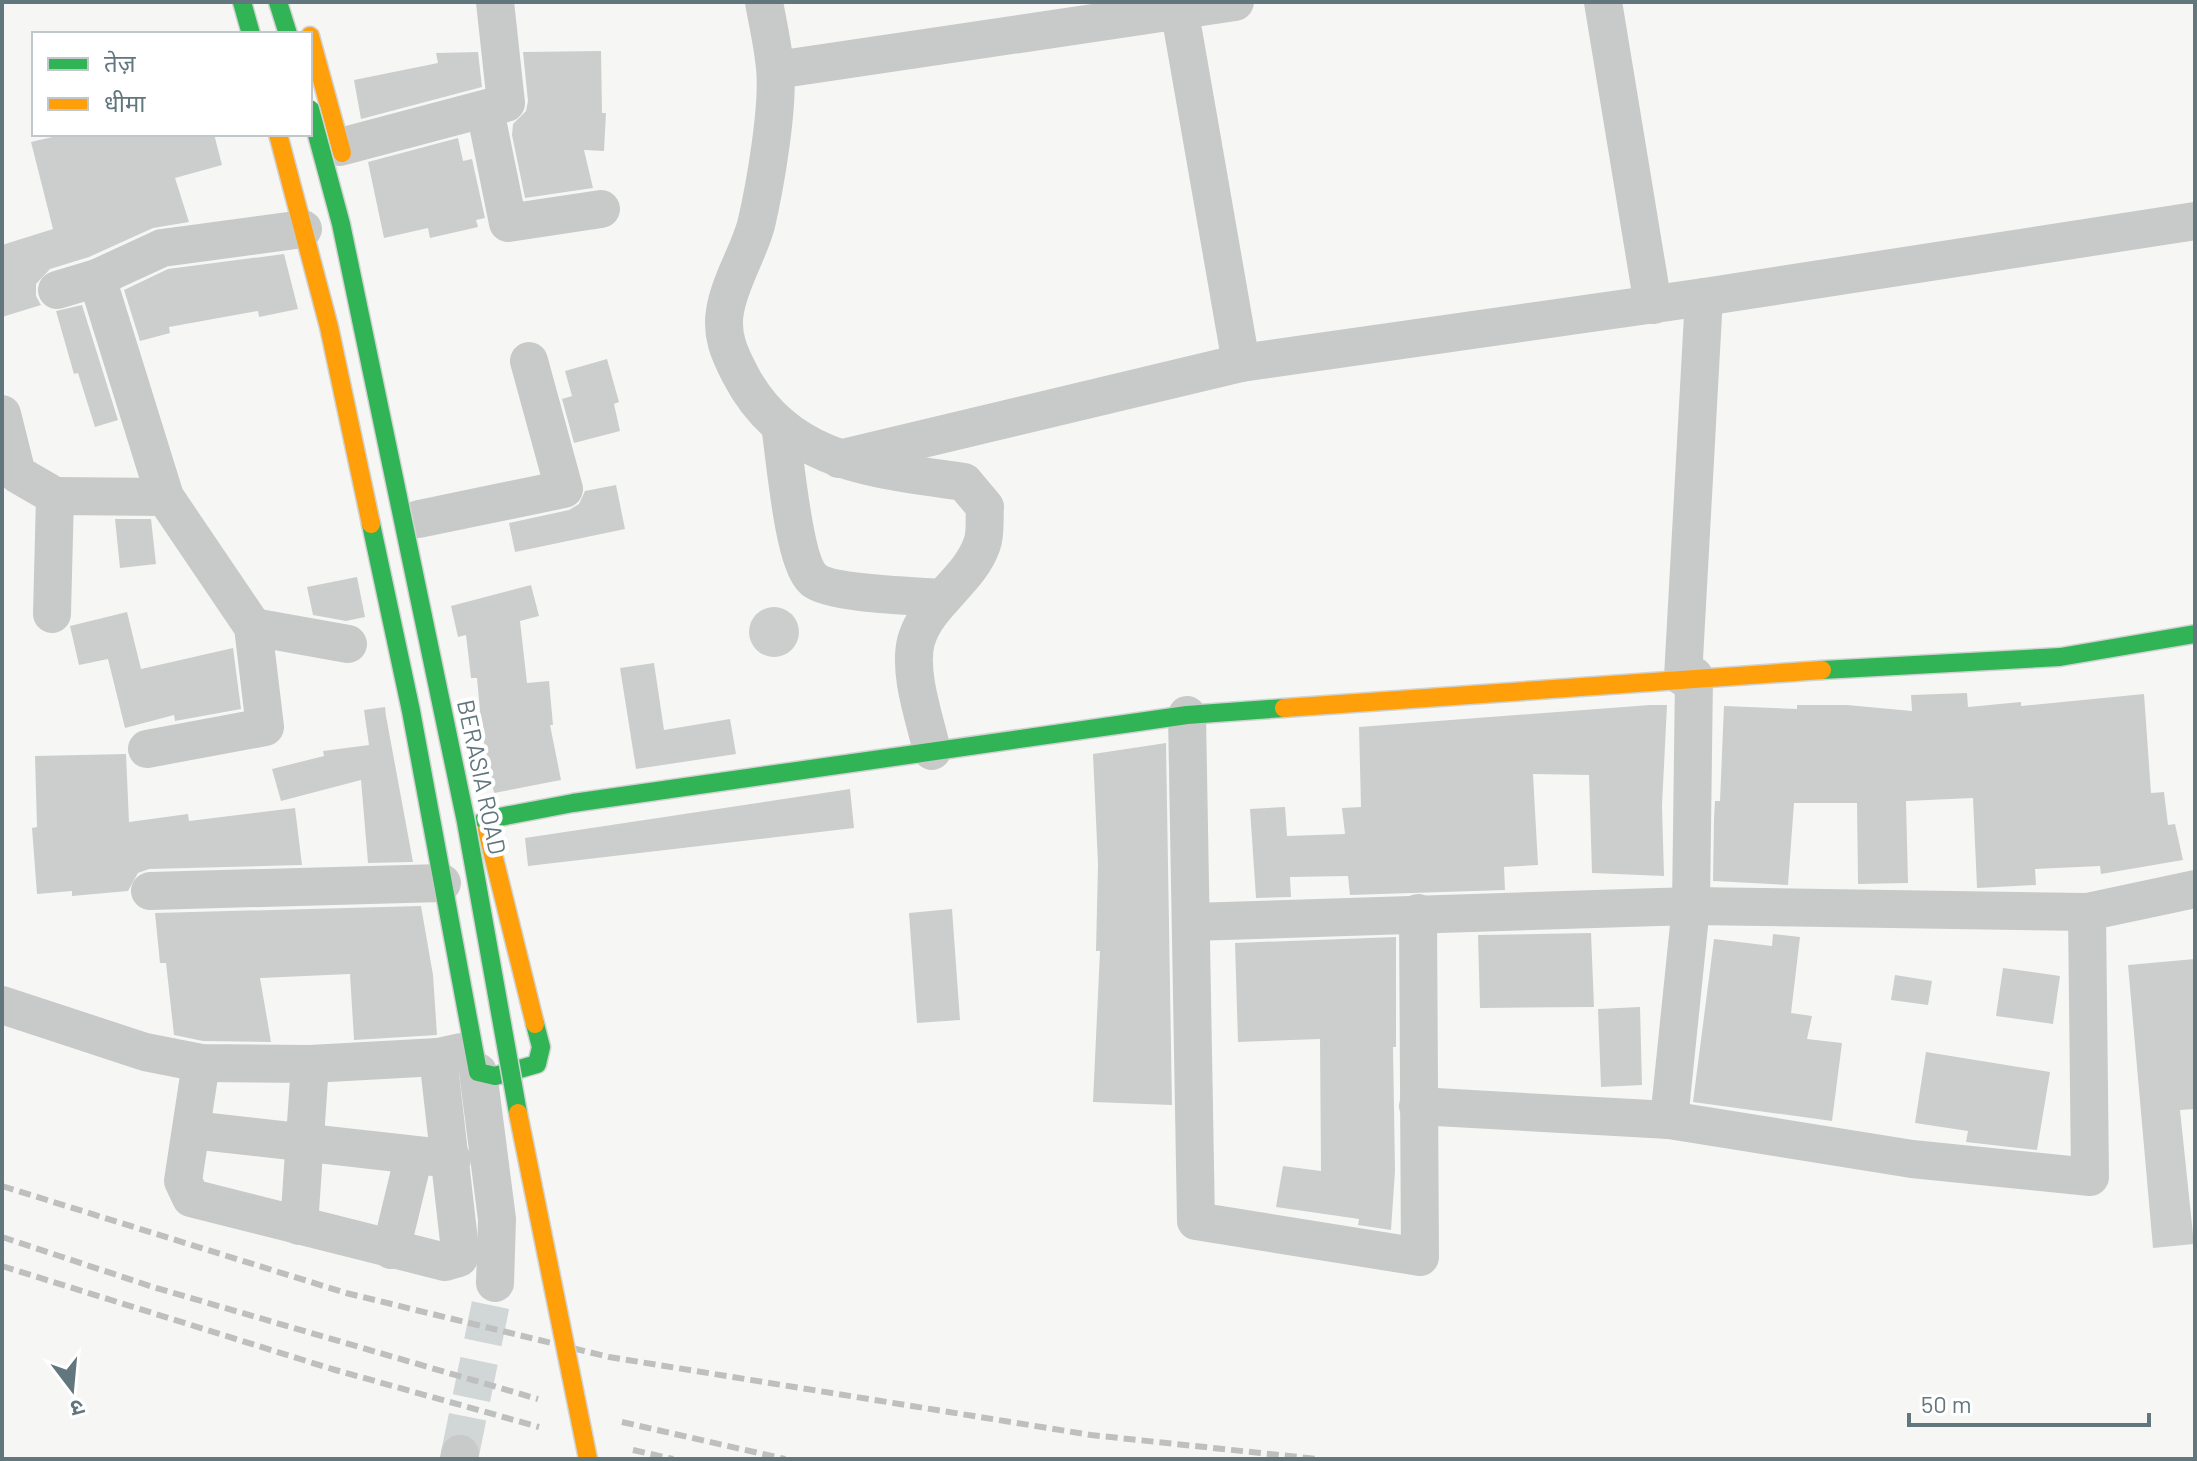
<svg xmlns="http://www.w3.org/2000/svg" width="2197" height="1461" font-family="Barlow,'Noto Sans Devanagari',sans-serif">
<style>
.building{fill:#cccece}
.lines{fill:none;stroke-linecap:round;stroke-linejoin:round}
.street-tunnel{stroke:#d1d6d7;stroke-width:38;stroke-dasharray:38 19;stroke-linecap:butt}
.fast-casing{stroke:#d1d3d3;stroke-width:21}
.slow-casing{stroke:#d1d3d3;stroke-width:21}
.street{stroke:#c8caca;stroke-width:38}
.fast{stroke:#30b455;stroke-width:18}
.slow{stroke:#ff9f0a;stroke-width:18}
.rail{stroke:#bec0c0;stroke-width:6;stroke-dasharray:12 6;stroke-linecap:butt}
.fast-bridge-casing{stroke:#d2d3d3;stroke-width:21;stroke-linecap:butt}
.slow-bridge-casing{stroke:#d2d3d3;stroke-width:21;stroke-linecap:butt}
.fast-bridge{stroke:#30b455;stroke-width:18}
.slow-bridge{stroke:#ff9f0a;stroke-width:18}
.labels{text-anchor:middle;stroke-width:8;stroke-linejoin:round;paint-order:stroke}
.street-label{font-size:24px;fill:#62767e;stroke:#fff}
</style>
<rect width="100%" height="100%" fill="#f6f6f5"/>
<g class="building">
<path d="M601,51L602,113H606L604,151L584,150L593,188L525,198L512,135L513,124L526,111L528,101L523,52Z"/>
<path d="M478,52L482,87L361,119L354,80L438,63L436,53Z"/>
<path d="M65,134H214L222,165L175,178L189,222L153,228L89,257L50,269L36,284V296L41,305L2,317V245L53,229L31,142Z"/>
<path d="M458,138L463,161L472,159L485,218L476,220L478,227L430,238L428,228L384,238L368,162Z"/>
<path d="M284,254L298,309L259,317L258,311L169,327L170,333L140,341L124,290L168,269Z"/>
<path d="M82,305L118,420L95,427L78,373L74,374L56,311Z"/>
<path d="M607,359L619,402L614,404L620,431L574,443L562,399L572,396L565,371Z"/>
<path d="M616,485L625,529L515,552L509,523L569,510L579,504L585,491Z"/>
<path d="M115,519H151L156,564L120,568Z"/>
<path d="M357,577L365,617L346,621L313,615L307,587Z"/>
<path d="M531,585L539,616L520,621L527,683L549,681L553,725H550L561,780L494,793L482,732L477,678H471L466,635L458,637L451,606Z"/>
<circle cx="774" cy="632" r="25"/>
<path d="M127,612L141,669L233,648L241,709L175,721L174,715L125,728L108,659L79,665L70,626Z"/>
<path d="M654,663L664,730L730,719L736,754L636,769L620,668Z"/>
<path d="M1967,693L1968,707L2021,702V706L2144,694L2151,793L2164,792L2168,825L2175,824L2183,860L2101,874L2100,866L2035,869L2036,885L1977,888L1973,798L1906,801L1908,883L1858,884L1857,803H1794L1788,885L1713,881L1714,818L1715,801H1720L1724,706L1797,709V705H1847L1912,711L1911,695Z"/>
<path d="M1650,705H1667L1662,806L1664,876L1592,873L1589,775L1533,774L1538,865L1504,867L1505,890L1350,895L1348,876L1290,877L1291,897L1256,898L1250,809L1285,807L1287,836L1345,834L1342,808L1361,807L1359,727Z"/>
<path d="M385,707L386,716L413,862L368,863L361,780L281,801L272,769L324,756L323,751L369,745L364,710Z"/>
<path d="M1166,743L1172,1105L1093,1102L1100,951H1096L1098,864L1093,754Z"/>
<path d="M126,754L129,822L188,814L189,821L295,808L302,865L149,869L138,873L128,891L72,896V891L37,894L32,828L37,827L35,756Z"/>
<path d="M850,789L854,828L528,866L525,838Z"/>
<path d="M421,906L433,975L437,1035L354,1040L350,974L260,978L271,1042L203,1041L174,1035L166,963H160L155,913Z"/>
<path d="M952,909L960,1020L917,1023L909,913Z"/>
<path d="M1591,933L1594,1007L1480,1008L1478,935Z"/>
<path d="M1773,934L1800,937L1791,1013L1812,1016L1807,1039L1842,1043L1832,1121L1693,1102L1714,939L1772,946Z"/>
<path d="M1396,937V1047H1393L1395,1171L1391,1230L1358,1225L1359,1219L1276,1207L1283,1166L1321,1171L1320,1039L1238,1042L1235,943Z"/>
<path d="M2195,959V1109L2180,1110L2194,1244L2153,1248L2128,965Z"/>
<path d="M2003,968L2060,976L2053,1024L1996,1016Z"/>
<path d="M1895,975L1932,981L1928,1005L1891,1000Z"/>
<path d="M1640,1007L1642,1085L1601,1087L1598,1009Z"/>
<path d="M1926,1052L2050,1072L2037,1150L1966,1142L1968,1131L1915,1123Z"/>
</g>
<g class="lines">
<path class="street-tunnel" d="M460,1454L495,1283"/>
<g class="fast-casing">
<g id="fast">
<path d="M242,2L251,34"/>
<path d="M278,2L288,34"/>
<path d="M371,524L411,711L478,1072L495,1076L537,1064L541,1047L535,1024"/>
<path d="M1822,670L2060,657L2195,634"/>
<path d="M484,820L573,803L1187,715L1284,708"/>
</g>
</g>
<g class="slow-casing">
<g id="slow">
<path d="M310,36L342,153"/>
<path d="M278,134L329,327L371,524"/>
<path d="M1284,708L1822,670"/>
<path d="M487,830L535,1024"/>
</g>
</g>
<g class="street">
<path d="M764,2C768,24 773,46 775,68C779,106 765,187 756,225C748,254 730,281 725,311C721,335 729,353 740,374C786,464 876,469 964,482L985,507C984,518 986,534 982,544C969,582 927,602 916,641C908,674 925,719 932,751"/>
<path d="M1178,2L1241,363"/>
<path d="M1603,2L1653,305"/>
<path d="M776,70L1235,2"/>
<path d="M485,110L508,223L601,209"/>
<path d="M340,147L506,103L495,2"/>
<path d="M97,278L165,497L253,627L265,727L147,749"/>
<path d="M57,290L97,278L162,248L303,229"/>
<path d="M2,414L17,474L55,496L52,614"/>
<path d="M780,425C785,456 793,563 814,580C831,594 918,596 943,598"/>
<path d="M839,459L1241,363L1704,297L2195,221"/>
<path d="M55,496L165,497"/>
<path d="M419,519L564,489L529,361"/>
<path d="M253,627L348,644"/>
<path d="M1683,677L1704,297"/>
<path d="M1187,715L1196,1221L1420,1257L1418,913"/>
<path d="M150,891L442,883"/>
<path d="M1192,922L1691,906L2087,912L2195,889"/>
<path d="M2,1005L145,1052L201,1063L310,1064L438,1057L461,1052"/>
<path d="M201,1063L183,1181L191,1198L445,1262L459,1258L460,1250L438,1057"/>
<path d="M478,1072L497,1219L495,1283"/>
<path d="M1418,1106L1669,1120L1912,1159L2090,1177L2087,912"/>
<path d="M1669,1120L1691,906L1694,676"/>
<path d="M192,1130L452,1159"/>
<path d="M299,1226L310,1064"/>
<path d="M391,1250L414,1155"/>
<path d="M459,1459L460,1454"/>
</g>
<use href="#fast" class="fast"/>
<use href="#slow" class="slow"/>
<g class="rail">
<path d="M2,1186L346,1293L609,1357L1091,1435L1317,1459"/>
<path d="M2,1237L153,1287L538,1399"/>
<path d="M2,1266L332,1369L539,1427"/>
<path d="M622,1422L785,1459"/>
<path d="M633,1450L673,1459"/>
</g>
<g class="fast-bridge-casing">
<path id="fast-bridge" d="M310,109L341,224L466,822L518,1113"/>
</g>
<g class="slow-bridge-casing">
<path id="slow-bridge" d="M518,1113L588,1459"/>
</g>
<use href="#fast-bridge" class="fast-bridge"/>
<use href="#slow-bridge" class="slow-bridge"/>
</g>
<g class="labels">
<g class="street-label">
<text transform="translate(481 777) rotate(78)" y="8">BERASIA ROAD</text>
</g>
</g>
<rect width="2197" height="1461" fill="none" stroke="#62767e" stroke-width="8"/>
<rect x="32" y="32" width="280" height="104" fill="#ffffff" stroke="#c0c8cb" stroke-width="2"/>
<rect x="48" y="58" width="40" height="12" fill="#30b455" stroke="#c0c8cb" stroke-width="2"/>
<text x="104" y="72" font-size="24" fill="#62767e">तेज़</text>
<rect x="48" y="98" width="40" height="12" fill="#ff9f0a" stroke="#c0c8cb" stroke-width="2"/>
<text x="104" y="112" font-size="24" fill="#62767e">धीमा</text>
<g transform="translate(72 1389) rotate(164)" stroke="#ffffff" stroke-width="6" paint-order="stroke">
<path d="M0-6L14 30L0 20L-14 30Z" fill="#62767e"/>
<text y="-12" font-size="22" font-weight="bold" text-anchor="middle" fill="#62767e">उ</text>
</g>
<path d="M1909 1413v12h240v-12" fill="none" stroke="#62767e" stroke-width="4"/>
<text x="1921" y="1413" font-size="24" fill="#62767e" stroke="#ffffff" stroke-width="6" paint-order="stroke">50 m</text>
</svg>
